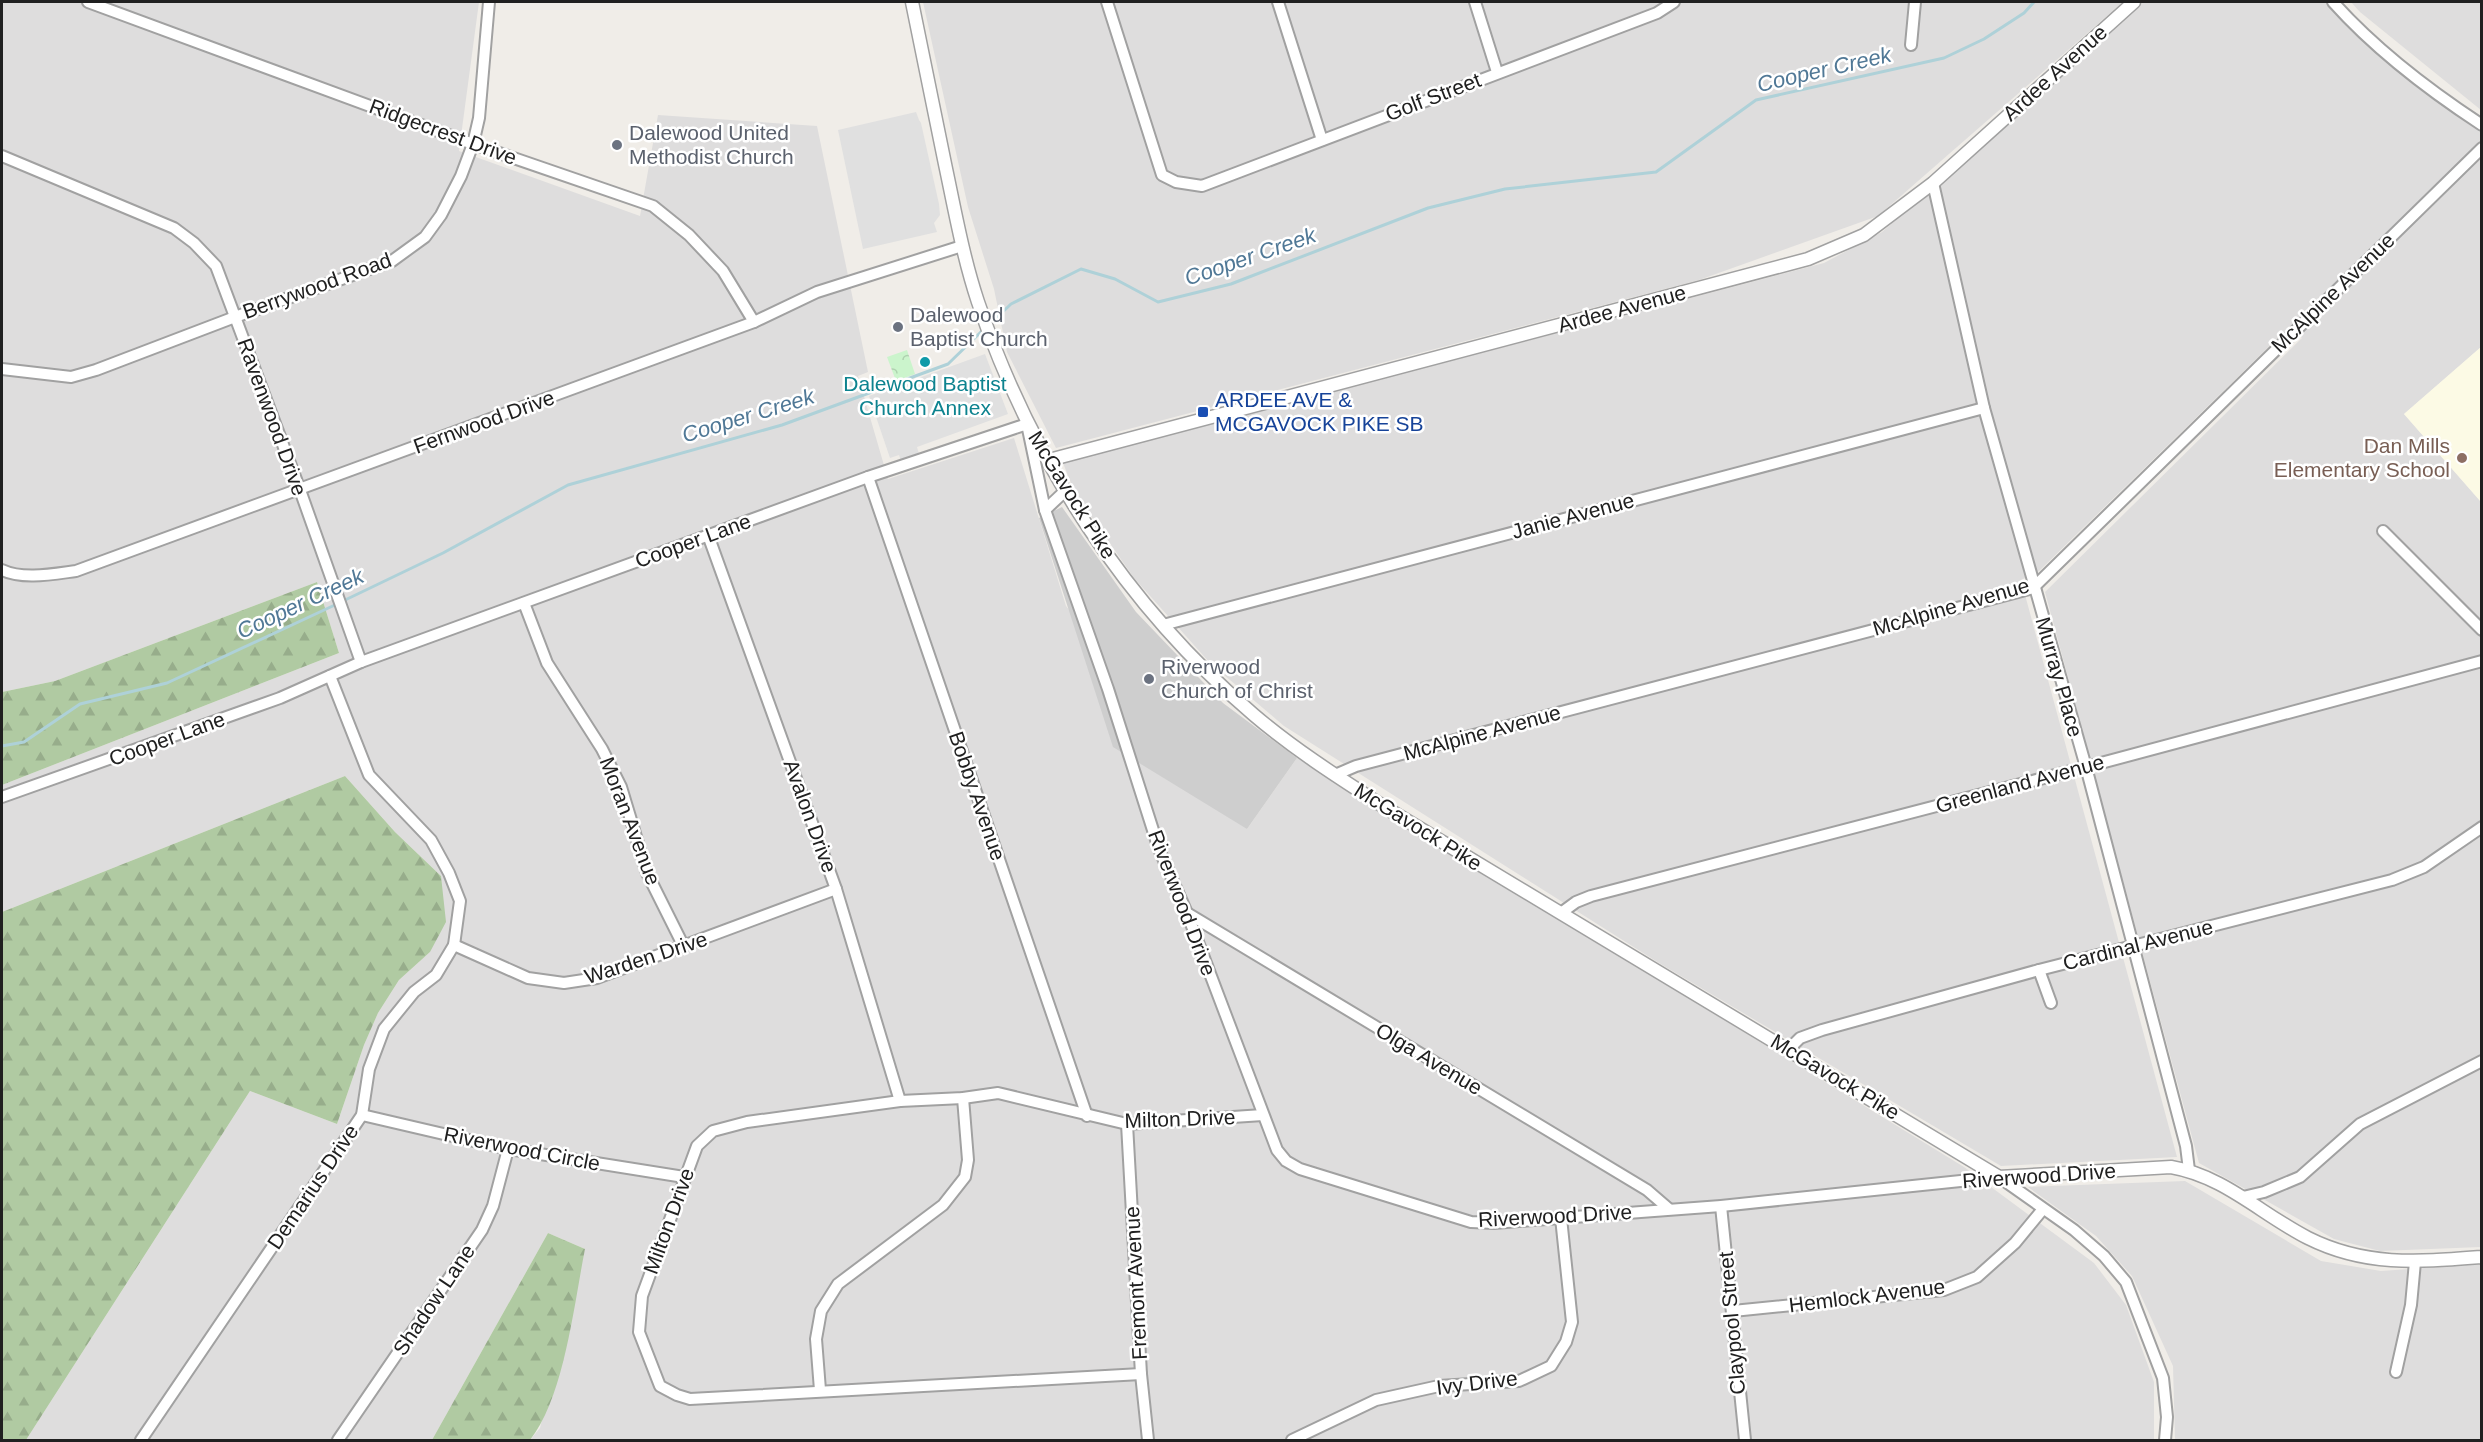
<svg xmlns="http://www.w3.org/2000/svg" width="2483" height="1442" font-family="Helvetica,sans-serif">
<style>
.residential{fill:#dedddd}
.education{fill:#fcfae5}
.religious{fill:#cecece}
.forest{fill:url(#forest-firs)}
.park{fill:url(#park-crowns)}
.parking{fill:#e0e0e0}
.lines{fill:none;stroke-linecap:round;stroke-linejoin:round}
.stream{stroke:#aed1d8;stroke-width:3}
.minor-casing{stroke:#a1a1a1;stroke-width:14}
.tertiary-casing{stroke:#a1a1a1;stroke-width:15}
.minor{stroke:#fff;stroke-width:10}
.tertiary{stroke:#fff;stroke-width:12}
.worship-dot{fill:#6b7280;stroke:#fff;stroke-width:2}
.culture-dot{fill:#0f9aa8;stroke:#fff;stroke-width:2}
.transit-dot{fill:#1a4fb4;stroke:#fff;stroke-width:2}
.education-dot{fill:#8d6e63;stroke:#fff;stroke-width:2}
.labels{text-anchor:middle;stroke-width:5;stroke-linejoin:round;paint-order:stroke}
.street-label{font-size:21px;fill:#202020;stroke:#fff}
.worship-label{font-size:21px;fill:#5b616d;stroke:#fff;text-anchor:start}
.culture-label{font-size:21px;fill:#0d838f;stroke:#fff}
.transit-label{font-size:21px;fill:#164399;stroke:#fff;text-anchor:start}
.education-label{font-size:21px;fill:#785e54;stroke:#fff;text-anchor:end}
.water-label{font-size:22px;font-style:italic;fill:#507896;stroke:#fff}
</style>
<defs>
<pattern id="forest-firs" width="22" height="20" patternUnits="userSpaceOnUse" patternTransform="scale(1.5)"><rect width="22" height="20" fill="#b0caa2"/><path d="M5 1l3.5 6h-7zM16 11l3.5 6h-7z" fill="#97ad8b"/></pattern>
<pattern id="park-crowns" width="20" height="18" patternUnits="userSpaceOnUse" patternTransform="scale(1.5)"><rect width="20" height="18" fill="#cbf4cc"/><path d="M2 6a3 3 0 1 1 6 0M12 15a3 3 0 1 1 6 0" fill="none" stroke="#aed1af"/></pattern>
</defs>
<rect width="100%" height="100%" fill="#f0ede8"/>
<g class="residential">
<path d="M2,2H479L459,151L640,216L658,115L817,126L868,372L858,376L888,479L1014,438L1066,606L1247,829L1297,758L1964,1167L2094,1263L2126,1305L2154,1382V1440H530L540,1428L585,1249L548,1233L432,1440H26L250,1091L337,1124L364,1045L378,1013L399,980L430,952L441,876L395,832L345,776L2,912V785L339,653L317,582L55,681L2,692Z"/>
<path d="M923,2H2123L1878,216L1699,280L1056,448L1007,352L994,289L968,207Z"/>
<path d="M2143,2H2333L2394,65L2481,129V347L2404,414L2481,502V1247L2380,1251L2334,1239L2199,1163L2045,592L2302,338L2289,327L2039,571L2021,580L2177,1157L2001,1166L1659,963L1284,726L1210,663L1134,578L1075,493L1063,463L1824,263L1882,232Z"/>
<path d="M2351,2H2481V110L2360,12Z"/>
<path d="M2185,1181L2321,1261L2381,1271L2481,1264V1440H2175L2173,1366L2132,1276L2096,1236L2028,1187Z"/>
</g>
<path class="education" d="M2481,347V502L2404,414Z"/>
<path class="religious" d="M1062,507L1136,612L1223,703L1297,758L1247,829L1113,747L1039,518Z"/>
<g class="forest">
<path d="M317,582L339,653L2,785V692L55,681Z"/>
<path d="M345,776L395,832L441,876L446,922L430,952L399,980L378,1013L364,1045L337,1124L250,1091L26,1440H2V912Z"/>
<path d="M548,1233L585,1249C574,1304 564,1398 530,1440H432Z"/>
</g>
<path class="park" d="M907,350L915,374L896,381L887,357Z"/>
<g class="parking">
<path d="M916,112L919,120L921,123L939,204L940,215L934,223L937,232L863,249L838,130Z"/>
<path d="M985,354L1008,414L917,447L919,454L901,461L899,455L890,458L869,396Z"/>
</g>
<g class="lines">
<g class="stream">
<path d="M990,324L1011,304L1081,269L1115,279L1158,302L1231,284L1428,208L1505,189L1656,172L1756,100L1944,58L1984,39L2024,13L2034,2"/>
<path d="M343,601L443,553L568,485L782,425L948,364L985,328"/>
<path d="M2,746L24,742L80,704L167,683L337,604"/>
</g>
<g class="minor-casing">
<g id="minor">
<path d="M88,2L473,144L653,206L689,235L723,271L754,322"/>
<path d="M1107,2L1162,175L1176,182L1202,186L1657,13L1674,2"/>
<path d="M1278,2L1322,140"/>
<path d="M1475,2L1497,72"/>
<path d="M2333,2C2376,50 2427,89 2482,125"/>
<path d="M1911,45L1915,2"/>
<path d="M2,156L174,228L194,243L216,266L300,490L361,662"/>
<path d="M1933,183L1984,408L2086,767L2186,1146L2189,1170"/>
<path d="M2,369L71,377L96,370L235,317L392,261L425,237L441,215L461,176L473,144L479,118L489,2"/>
<path d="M868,477L1087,1116"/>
<path d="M1045,510L1064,492"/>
<path d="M2383,531L2482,630"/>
<path d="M708,535L836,889L900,1101"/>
<path d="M2,570C23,580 53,574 76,571L754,322L817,292L962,246"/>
<path d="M524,603L547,663L602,749L621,787L647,873L684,947"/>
<path d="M1163,625L1984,408"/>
<path d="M1335,775L1356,766L2033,588L2482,148"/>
<path d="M2,797L280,698L361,662L868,477L1027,424L1045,510L1108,689L1159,849L1187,913L1277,1150L1286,1161L1300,1169L1471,1222L1494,1223L1721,1206L1999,1177L2074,1230L2104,1256L2126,1282L2163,1378L2167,1417L2165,1440"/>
<path d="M1187,913L1647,1190L1669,1209"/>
<path d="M1561,913L1576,902L1591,896L2086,767L2482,661"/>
<path d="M454,945L528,978L564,983L597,978L836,889"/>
<path d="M2039,970L2051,1003"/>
<path d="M1788,1050L1800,1038L1822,1030L2039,970L2392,880L2424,867L2482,827"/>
<path d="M362,1115L508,1149L684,1177"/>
<path d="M1127,1124L1141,1374L1148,1440"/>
<path d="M2243,1197L2264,1192L2300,1177L2360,1124L2482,1061"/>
<path d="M1721,1206L1745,1440"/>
<path d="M1733,1311L1944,1290L1977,1277L2015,1243L2043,1209"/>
<path d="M2396,1372L2411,1305L2415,1262"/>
<path d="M1141,1374L690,1399L677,1395L660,1386L639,1332L642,1296L697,1146L713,1131L747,1122L900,1101L963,1098L998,1093L1127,1124L1263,1115"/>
<path d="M820,1390L816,1339L821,1311L838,1284L943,1205L965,1177L968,1160L963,1098"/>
<path d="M141,1440L362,1115L369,1069L384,1029L414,992L436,975L454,945L460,901L449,873L431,840L369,775L330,676"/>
<path d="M338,1440L482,1230L493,1206L508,1149"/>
<path d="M1292,1440L1376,1400L1439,1386L1519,1381L1551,1366L1566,1342L1572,1322L1561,1218"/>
</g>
</g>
<g class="tertiary-casing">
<g id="tertiary">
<path d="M912,2C923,56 934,110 945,164C955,211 963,257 978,302C1032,461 1126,606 1254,715C1295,750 1341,779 1386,808L1999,1177L2171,1167C2224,1176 2261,1214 2308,1238C2366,1267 2419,1262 2482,1257"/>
<path d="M1049,460L1808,259L1864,235L1933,183L2134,2"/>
</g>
</g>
<use href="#minor" class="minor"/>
<use href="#tertiary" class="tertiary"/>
</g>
<g class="worship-dot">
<circle cx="617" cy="145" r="6"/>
<circle cx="898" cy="327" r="6"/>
<circle cx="1149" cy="679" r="6"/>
</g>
<circle class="culture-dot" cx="925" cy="362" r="6"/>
<rect class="transit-dot" x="1197" y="406" width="12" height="12" rx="3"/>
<circle class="education-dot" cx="2462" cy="458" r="6"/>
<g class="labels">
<g class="street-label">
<text transform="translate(2055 73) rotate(-42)" y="7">Ardee Avenue</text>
<text transform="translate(1433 97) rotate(-21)" y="7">Golf Street</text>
<text transform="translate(443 132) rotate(20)" y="7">Ridgecrest Drive</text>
<text transform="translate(317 286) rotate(-20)" y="7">Berrywood Road</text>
<text transform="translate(2333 293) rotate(-44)" y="7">McAlpine Avenue</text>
<text transform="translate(1622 309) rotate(-15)" y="7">Ardee Avenue</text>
<text transform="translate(272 417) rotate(70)" y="7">Ravenwood Drive</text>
<text transform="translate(484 422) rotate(-20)" y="7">Fernwood Drive</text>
<text transform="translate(1072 495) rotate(58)" y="7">McGavock Pike</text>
<text transform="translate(1573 516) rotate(-15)" y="7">Janie Avenue</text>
<text transform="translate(693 541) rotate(-20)" y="7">Cooper Lane</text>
<text transform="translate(1951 607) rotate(-16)" y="7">McAlpine Avenue</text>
<text transform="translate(2059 677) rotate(74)" y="7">Murray Place</text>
<text transform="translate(1482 733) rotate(-15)" y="7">McAlpine Avenue</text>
<text transform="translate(167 739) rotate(-20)" y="7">Cooper Lane</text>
<text transform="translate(2020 784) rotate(-15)" y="7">Greenland Avenue</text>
<text transform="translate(977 796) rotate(71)" y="7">Bobby Avenue</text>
<text transform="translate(810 816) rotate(70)" y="7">Avalon Drive</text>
<text transform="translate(630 821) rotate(69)" y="7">Moran Avenue</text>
<text transform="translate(1418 827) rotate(32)" y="7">McGavock Pike</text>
<text transform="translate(1182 903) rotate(69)" y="7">Riverwood Drive</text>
<text transform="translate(2138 945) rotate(-14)" y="7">Cardinal Avenue</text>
<text transform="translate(646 958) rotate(-18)" y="7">Warden Drive</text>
<text transform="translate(1429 1059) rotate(31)" y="7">Olga Avenue</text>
<text transform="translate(1835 1077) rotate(31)" y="7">McGavock Pike</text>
<text transform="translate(1180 1119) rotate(-2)" y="7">Milton Drive</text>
<text transform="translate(522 1149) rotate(11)" y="7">Riverwood Circle</text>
<text transform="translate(2039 1176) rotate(-4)" y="7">Riverwood Drive</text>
<text transform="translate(313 1187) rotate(-56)" y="7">Demarius Drive</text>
<text transform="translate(1555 1216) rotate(-3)" y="7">Riverwood Drive</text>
<text transform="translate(669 1221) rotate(-70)" y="7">Milton Drive</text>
<text transform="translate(1136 1283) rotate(-93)" y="7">Fremont Avenue</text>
<text transform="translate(1867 1296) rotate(-7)" y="7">Hemlock Avenue</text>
<text transform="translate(434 1300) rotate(-56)" y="7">Shadow Lane</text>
<text transform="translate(1732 1323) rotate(-95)" y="7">Claypool Street</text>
<text transform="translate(1477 1383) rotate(-7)" y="7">Ivy Drive</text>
</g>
<g class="worship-label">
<text x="629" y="140">Dalewood United<tspan x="629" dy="24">Methodist Church</tspan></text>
<text x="910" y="322">Dalewood<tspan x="910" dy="24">Baptist Church</tspan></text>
<text x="1161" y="674">Riverwood<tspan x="1161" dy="24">Church of Christ</tspan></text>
</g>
<g class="culture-label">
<text x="925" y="391">Dalewood Baptist<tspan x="925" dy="24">Church Annex</tspan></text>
</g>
<g class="transit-label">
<text x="1215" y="407">ARDEE AVE &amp;<tspan x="1215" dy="24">MCGAVOCK PIKE SB</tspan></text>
</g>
<g class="education-label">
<text x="2450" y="453">Dan Mills<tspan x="2450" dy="24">Elementary School</tspan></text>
</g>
<g class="water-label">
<text transform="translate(1824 69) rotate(-13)" y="8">Cooper Creek</text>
<text transform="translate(1250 256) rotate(-19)" y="8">Cooper Creek</text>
<text transform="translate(748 415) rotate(-17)" y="8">Cooper Creek</text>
<text transform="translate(300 603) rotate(-25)" y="8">Cooper Creek</text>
</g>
</g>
<rect width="2483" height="1442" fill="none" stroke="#202020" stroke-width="6"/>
</svg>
